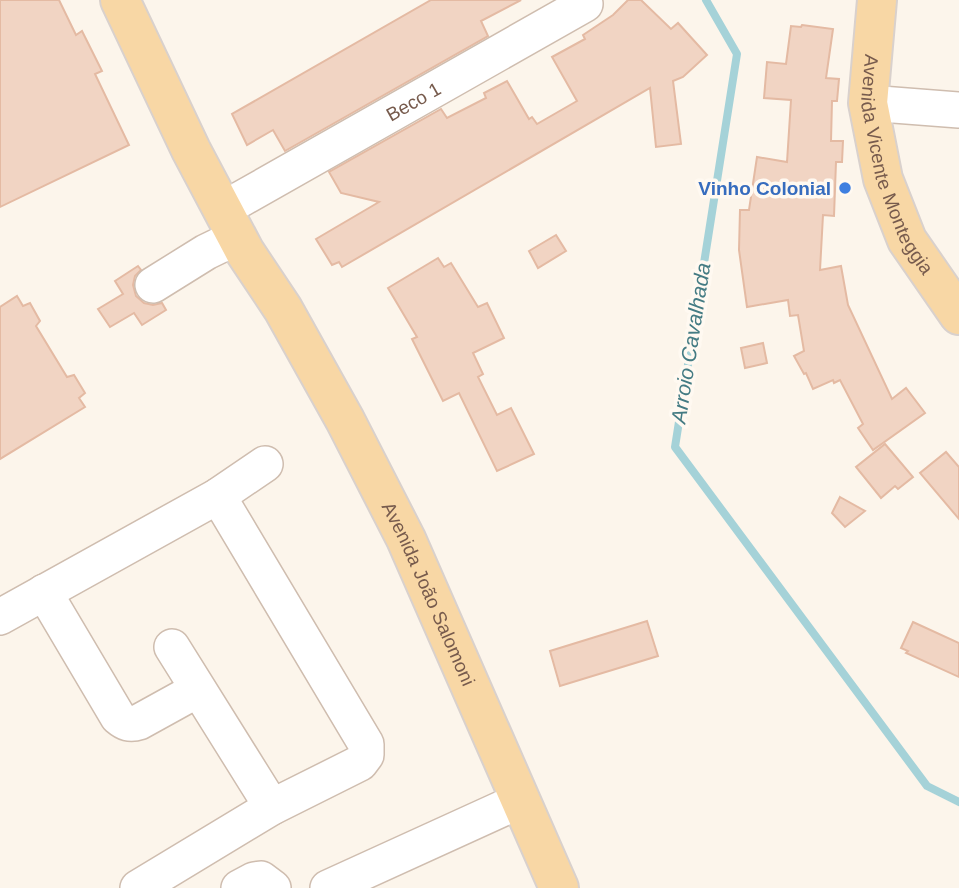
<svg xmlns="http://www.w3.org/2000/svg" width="959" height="888" font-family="Arial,sans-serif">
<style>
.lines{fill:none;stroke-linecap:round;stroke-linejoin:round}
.stream{stroke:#a5d2d8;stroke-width:8}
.building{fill:#f1d4c3;stroke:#e4baa3;stroke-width:2}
.minor-casing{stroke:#cfbdaf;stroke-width:38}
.major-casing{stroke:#d9d1cd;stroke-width:42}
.minor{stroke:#fff;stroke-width:35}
.major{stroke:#f8d7a5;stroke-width:38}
.shop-dot{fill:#3f7fe0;stroke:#fff9f1;stroke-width:2.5}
.labels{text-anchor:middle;stroke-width:7;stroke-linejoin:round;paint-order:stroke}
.street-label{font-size:19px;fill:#775b4d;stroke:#fff9f1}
.shop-label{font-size:19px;font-weight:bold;fill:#366cbe;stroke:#fff9f1;text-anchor:end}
.water-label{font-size:21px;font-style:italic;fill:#447b83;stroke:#fff9f1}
</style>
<rect width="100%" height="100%" fill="#fcf5eb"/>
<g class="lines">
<path class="stream" d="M706,0L737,54L675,447L927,786L959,802"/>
</g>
<g class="building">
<path d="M0,0H59L76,35L82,31L102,71L95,74L129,145L0,207Z"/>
<path d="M431,0H521L481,21L488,36L285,151L273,130L247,145L232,114Z"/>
<path d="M628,0H641L671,29L678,23L707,55L683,77L673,81L681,144L656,147L650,88L342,267L339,262L332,265L316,239L379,202L341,193L329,172L441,109L447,118L486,98L484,93L507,81L529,119L532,117L537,124L577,101L552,57L585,39L583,35L613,15Z"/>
<path d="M802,25L833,29L826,78L839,79L837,101H832L831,141H843L842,162H836L834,216L823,215L820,270L841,266L848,305L892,399L906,388L925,413L873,450L858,428L863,424L840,380L834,383L833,380L813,389L806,373L804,374L794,356L804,351L798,315L790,316L788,300L747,307L739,250L740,210H749L757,157L787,162L791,100L764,98L767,62L786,64L791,26L801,27Z"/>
<path d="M556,235L566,251L538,268L529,251Z"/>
<path d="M438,258L444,267L451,263L478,307L487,303L504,338L473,353L483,374L478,377L497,415L511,408L534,454L497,471L459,393L443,401L412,339L417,337L388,288Z"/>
<path d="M138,266L141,270L135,276L133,285L136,296L144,303L153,305L162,303L166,310L142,325L134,313L110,327L98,309L123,294L115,281Z"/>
<path d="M17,296L23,306L30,303L40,321L36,326L67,377L74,375L85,393L79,398L85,407L0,459V307Z"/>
<path d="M763,343L767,363L745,368L741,348Z"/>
<path d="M885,444L913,477L898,489L895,486L881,498L856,467Z"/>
<path d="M946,452L959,467V519L920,473Z"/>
<path d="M840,497L865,511L845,527L832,513Z"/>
<path d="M647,621L658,656L560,686L550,651Z"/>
<path d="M913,622L959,643V677L906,653L908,651L901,648Z"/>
</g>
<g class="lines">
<g class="minor-casing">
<g id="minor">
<path d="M868,103L959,110"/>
<path id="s1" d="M241,199L585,4"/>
<path d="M153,285L206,252L237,237"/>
<path d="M44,592L118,717C125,723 130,725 139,722L197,690"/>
<path d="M0,617L218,496L265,464"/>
<path d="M172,647L272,807"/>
<path d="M138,888L272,807L360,763L366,755V744L218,496"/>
<path d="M239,888L254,880L261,879L273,888"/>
<path d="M328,888L519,801"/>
</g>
</g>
<g class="major-casing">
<g id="major">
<path id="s2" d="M120,0L191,150L245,252L283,309L345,420L406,539L559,888"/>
<path id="s3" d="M877,0L868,103L883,179L907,240L959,315"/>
</g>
</g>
<use href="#minor" class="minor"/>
<use href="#major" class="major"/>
</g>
<circle class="shop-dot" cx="845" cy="188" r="7"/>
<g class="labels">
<g class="street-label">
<text dy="7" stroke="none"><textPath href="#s1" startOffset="198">Beco 1</textPath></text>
<text dy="7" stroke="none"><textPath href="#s3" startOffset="170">Avenida Vicente Monteggia</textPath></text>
<text dy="7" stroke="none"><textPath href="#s2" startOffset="670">Avenida João Salomoni</textPath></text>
</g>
<g class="shop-label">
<text x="831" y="195">Vinho Colonial</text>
</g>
<g class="water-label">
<text transform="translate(691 343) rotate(-81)" y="7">Arroio Cavalhada</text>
</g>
</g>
</svg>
